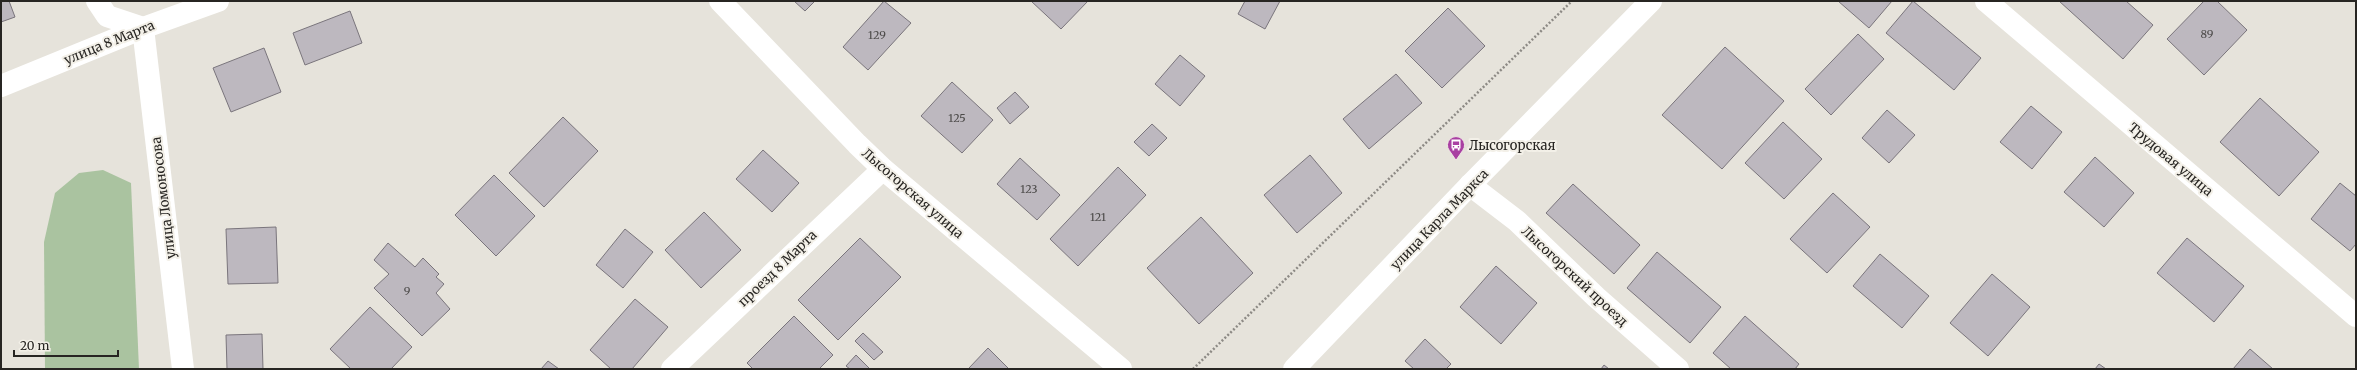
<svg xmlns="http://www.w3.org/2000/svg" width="2357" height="370" font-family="Merriweather,serif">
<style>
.green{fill:#aac3a0}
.building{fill:#bdb8bf;stroke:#7a757c}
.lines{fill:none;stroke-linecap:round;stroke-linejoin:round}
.path{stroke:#8d8a85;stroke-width:2.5;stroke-dasharray:2 2;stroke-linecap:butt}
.minor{stroke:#fff;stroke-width:22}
.major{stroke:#fff;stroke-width:22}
.labels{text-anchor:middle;stroke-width:4;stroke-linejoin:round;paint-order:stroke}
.number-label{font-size:11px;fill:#4c4a49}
.street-label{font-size:13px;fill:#272522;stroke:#f3f0e8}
.poi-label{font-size:13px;fill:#272522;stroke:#f3f0e8;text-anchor:start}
</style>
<rect width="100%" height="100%" fill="#e6e3db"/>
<path class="green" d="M103,170L131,183L139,369H45L44,242L55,193L79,173Z"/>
<g class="building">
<path d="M1,1H9L15,17L1,22Z"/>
<path d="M794,1H815L805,11Z"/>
<path d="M884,1L911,23L868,70L843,47Z"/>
<path d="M1031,1H1088L1061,29Z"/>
<path d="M1245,1H1280L1265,29L1238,14Z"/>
<path d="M1838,1H1892L1869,28Z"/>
<path d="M1913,1L1981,58L1954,90L1886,33Z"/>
<path d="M2059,1H2126L2153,25L2123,59Z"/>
<path d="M2204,1H2217L2247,30L2204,75L2167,39Z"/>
<path d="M1448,8L1485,46L1442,88L1405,51Z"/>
<path d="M350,11L362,43L305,65L293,33Z"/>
<path d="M1858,34L1884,59L1831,115L1805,89Z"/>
<path d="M1725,47L1784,101L1722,169L1662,115Z"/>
<path d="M264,48L281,92L231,112L213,68Z"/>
<path d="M1180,55L1205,76L1180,106L1155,84Z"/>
<path d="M1396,74L1422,103L1369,149L1343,119Z"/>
<path d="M952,82L993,120L962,153L921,116Z"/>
<path d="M1015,92L1029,107L1010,124L997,108Z"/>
<path d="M2260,98L2319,152L2279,196L2220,142Z"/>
<path d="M2031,106L2062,132L2032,169L2000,142Z"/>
<path d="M1887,110L1915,135L1889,163L1862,138Z"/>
<path d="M563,117L598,151L544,207L509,173Z"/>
<path d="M1783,122L1822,159L1784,199L1745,163Z"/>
<path d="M1152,124L1167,138L1149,156L1134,142Z"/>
<path d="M763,150L799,183L772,212L736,179Z"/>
<path d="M1310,155L1342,193L1297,233L1264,195Z"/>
<path d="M2095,157L2134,193L2104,227L2064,192Z"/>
<path d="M1020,158L1060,195L1037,220L997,184Z"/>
<path d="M1118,167L1146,195L1078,266L1050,239Z"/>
<path d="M494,175L535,216L496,256L455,215Z"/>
<path d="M2340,183L2356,196V244L2350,251L2311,219Z"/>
<path d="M1573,184L1640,245L1614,274L1546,213Z"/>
<path d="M1833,193L1870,227L1827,273L1790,239Z"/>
<path d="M704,212L741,250L701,288L665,250Z"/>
<path d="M1201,217L1253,273L1199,324L1147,268Z"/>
<path d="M276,227L278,283L228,284L226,229Z"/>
<path d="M625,229L653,252L623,288L596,265Z"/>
<path d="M860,238L901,277L838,340L798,300Z"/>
<path d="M2187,238L2244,286L2214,322L2157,273Z"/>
<path d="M388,243L415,267L423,258L439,274L436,277L444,284L436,293L450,309L422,336L374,288L389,274L374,260Z"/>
<path d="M1657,252L1721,307L1690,343L1627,288Z"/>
<path d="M1880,254L1929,296L1902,328L1853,286Z"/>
<path d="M1496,266L1537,303L1501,344L1460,307Z"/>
<path d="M1992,274L2030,307L1988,356L1950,323Z"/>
<path d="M635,299L668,327L632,369H611L590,350Z"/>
<path d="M370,307L412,347L391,369H351L330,349Z"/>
<path d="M794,316L833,355L819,369H753L747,363Z"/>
<path d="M1745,316L1799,364L1795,369H1731L1713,353Z"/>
<path d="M863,333L883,352L874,360L855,341Z"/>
<path d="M262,334L263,369H227L226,335Z"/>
<path d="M1425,339L1451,364L1446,369H1414L1405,361Z"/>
<path d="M988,348L1009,369H970L969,368Z"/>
<path d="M2250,349L2273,369H2233Z"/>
<path d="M856,355L870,369H850L846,366Z"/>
<path d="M548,361L559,369H541Z"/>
<path d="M2099,364L2106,369H2095Z"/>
<path d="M1604,365L1609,369H1601Z"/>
</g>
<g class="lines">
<path class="path" d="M1193,369L1572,1"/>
<g class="minor">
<path d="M97,1L107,16L143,28"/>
<path d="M720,1L857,144L883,169L1121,369"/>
<path d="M1986,1L2356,316"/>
<path d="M143,28L183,369"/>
<path d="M1,86L143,28L218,1"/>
<path d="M1470,185L1517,221L1596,297L1678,369"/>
<path d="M672,369L883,169"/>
</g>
<path class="major" d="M1294,369L1470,185L1651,1"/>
</g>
<defs>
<g id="bus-pin" transform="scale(0.9)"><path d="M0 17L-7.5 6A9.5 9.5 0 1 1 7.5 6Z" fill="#a940a2" stroke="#f3f0e8"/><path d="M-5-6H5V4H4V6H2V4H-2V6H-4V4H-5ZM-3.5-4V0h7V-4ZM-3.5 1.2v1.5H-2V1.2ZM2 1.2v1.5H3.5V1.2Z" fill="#fff"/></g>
</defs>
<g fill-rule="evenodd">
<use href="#bus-pin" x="1456" y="145"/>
</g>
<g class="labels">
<g class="number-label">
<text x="2207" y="38">89</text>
<text x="877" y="39">129</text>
<text x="957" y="122">125</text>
<text x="1029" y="193">123</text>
<text x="1098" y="221">121</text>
<text x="407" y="295">9</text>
</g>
<g class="street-label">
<text transform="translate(109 42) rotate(-22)" y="5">улица 8 Марта</text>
<text transform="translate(2171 159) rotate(40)" y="5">Трудовая улица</text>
<text transform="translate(913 193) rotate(41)" y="5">Лысогорская улица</text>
<text transform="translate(163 198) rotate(-97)" y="5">улица Ломоносова</text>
<text transform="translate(1439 219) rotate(-46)" y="5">улица Карла Маркса</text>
<text transform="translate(777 268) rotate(-44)" y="5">проезд 8 Марта</text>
<text transform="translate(1575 276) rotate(43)" y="5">Лысогорский проезд</text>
</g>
<g class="poi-label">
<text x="1469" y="150">Лысогорская</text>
</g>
</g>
<rect width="2357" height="370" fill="none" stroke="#272522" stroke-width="4"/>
<path d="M14 350v6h104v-6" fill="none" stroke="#272522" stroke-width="2"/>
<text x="20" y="350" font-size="12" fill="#272522" stroke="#f3f0e8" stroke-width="3" paint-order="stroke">20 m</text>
</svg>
